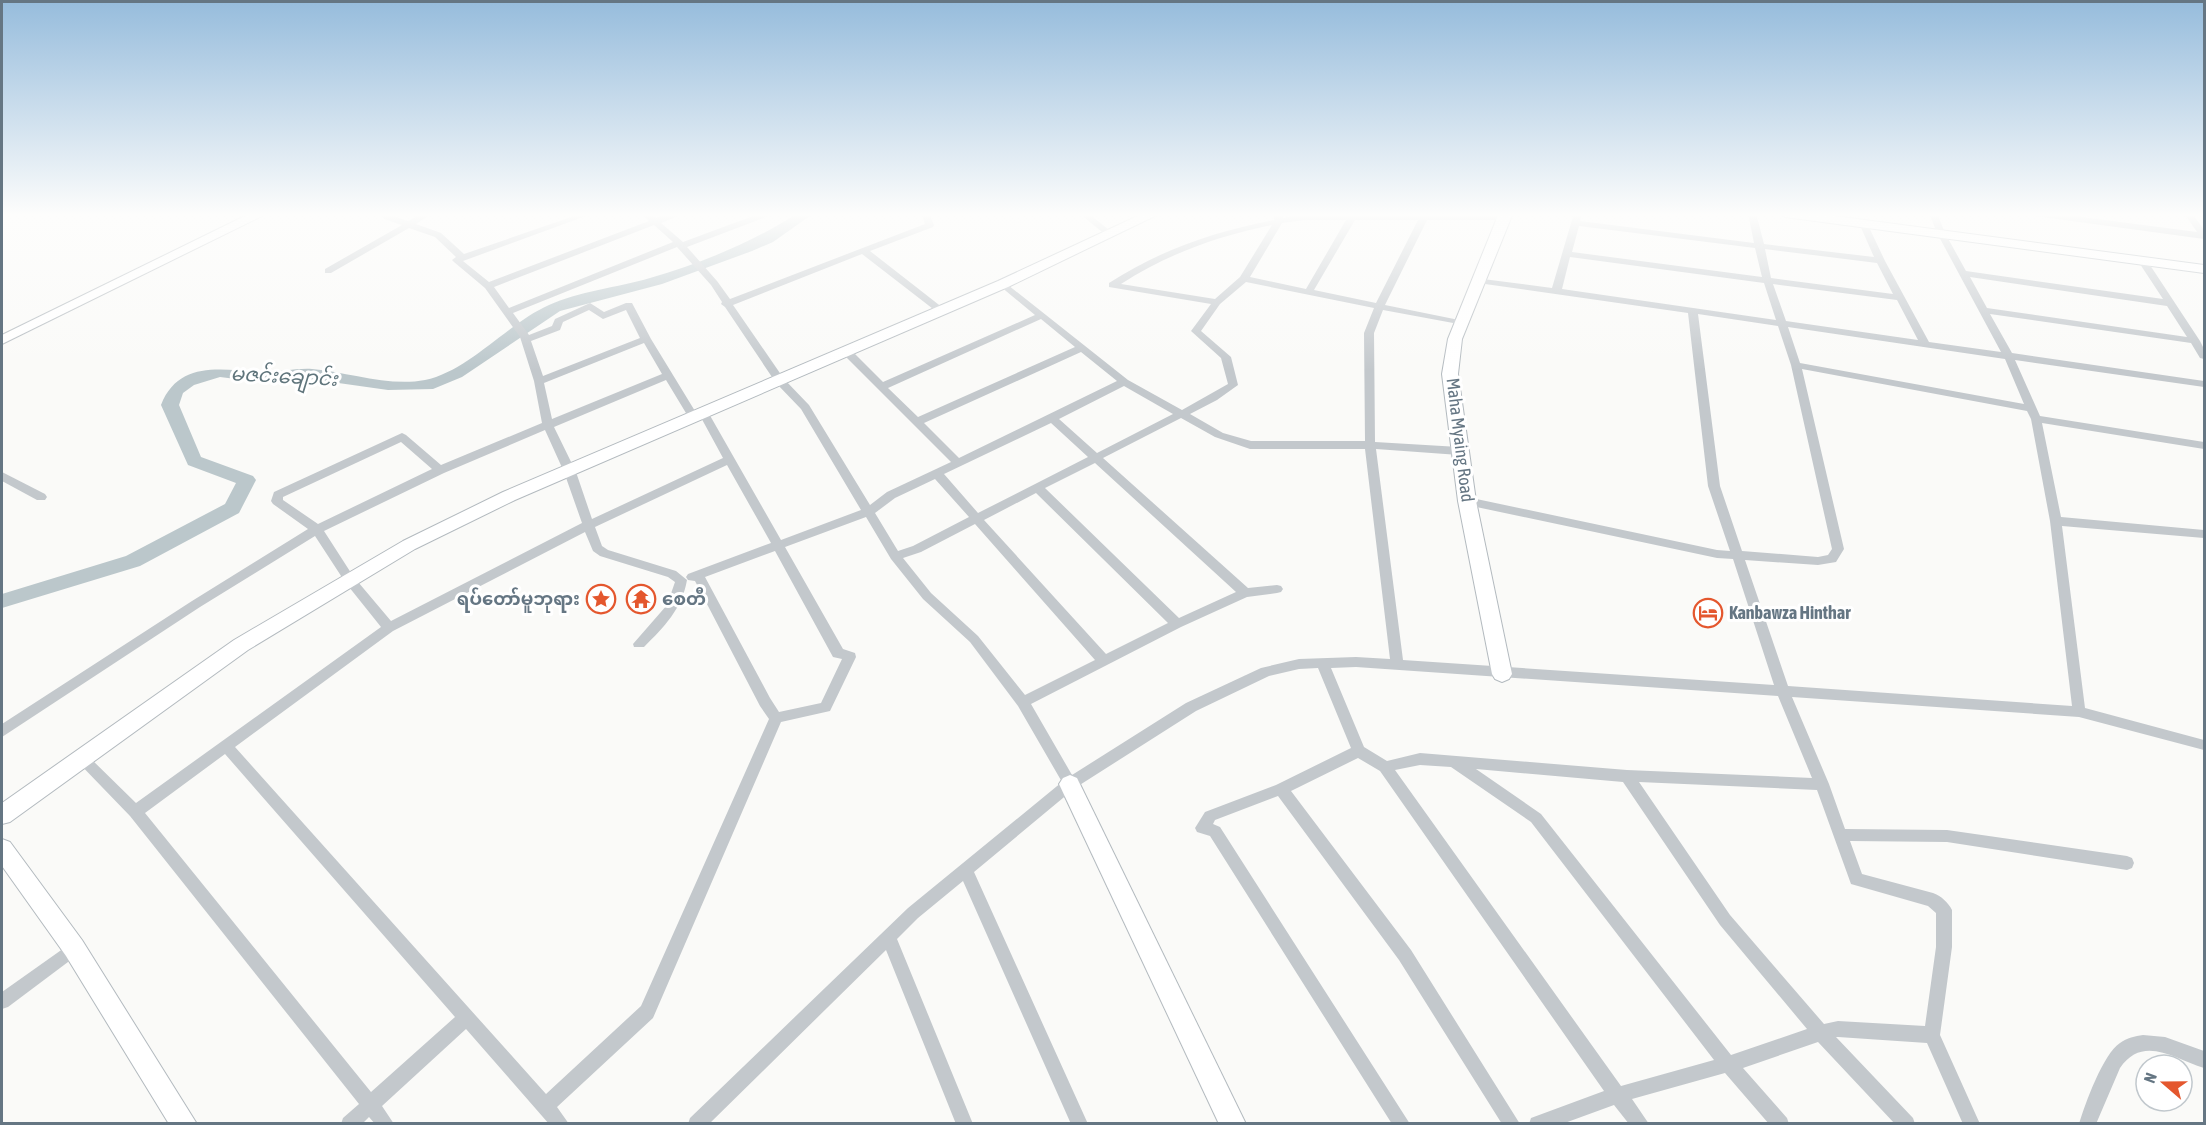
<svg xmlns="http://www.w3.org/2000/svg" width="2206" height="1125" font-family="'Asap Condensed','Noto Sans Myanmar',sans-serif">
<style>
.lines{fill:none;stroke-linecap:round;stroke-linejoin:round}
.river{fill:#bbc7cb;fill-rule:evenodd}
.secondary-casing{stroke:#b3babf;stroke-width:2}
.street{fill:#c3c8cc;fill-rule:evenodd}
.secondary{fill:#fff;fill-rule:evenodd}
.labels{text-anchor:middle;stroke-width:6;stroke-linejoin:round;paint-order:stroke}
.street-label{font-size:18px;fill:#657683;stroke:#fff}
.poi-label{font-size:18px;font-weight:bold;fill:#657683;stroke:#fff;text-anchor:start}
.water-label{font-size:20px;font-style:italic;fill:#60757c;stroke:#fff}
</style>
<rect width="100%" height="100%" fill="#fafaf8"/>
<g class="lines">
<path class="river" d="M798,213H814L773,242L752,251L662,284L560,311L462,377L433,389L388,390L310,379L260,382L220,377L194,385L183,393L179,405L201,457L253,476L256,480L239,513L140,566L2,608V594L126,556L225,504L236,483L188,465L161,405C178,361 220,369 258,372C276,373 294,368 312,369C348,372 389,387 425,380C469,371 508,323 549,305C577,292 619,287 650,278C702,263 753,242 798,213Z"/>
<g class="secondary-casing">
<g id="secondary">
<path d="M251,213H268L2,344V335Z"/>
<path d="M1144,213H1161L1008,287L515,500L415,549L248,650L10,822L2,824V803L234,640L403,541L503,492L998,281Z"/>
<path d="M1499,213H1513L1462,339L1458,374L1476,501L1512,674L1509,679L1502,682L1495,679L1492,674L1458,501L1442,374L1448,339Z"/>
<path d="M1779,213H1812L2204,265V273L1785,217Z"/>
<path d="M1070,775L1077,778L1246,1124H1219L1059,784L1063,778Z"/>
<path d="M2,839L10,842L82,940L197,1124H169L66,956L2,866Z"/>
</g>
</g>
<g class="street">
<path d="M382,213H390L391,215L408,221L423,213H433L416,224L441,233L464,254L583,213H594L463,261L489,282L649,221L641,213H650L656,218L671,213H682L681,215L661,223L683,242L761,213H772L771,215L687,247L717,281L730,299L925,224L921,213H929L934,225L933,227L870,251L943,308V312H937L862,254L733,305L784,379L809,405L870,505L887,492L951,462L842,353V349H850L883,382L1035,315L1000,286V282L1003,281L1128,380L1182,410L1228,384L1221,358L1191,331L1211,304L1109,287V283C1160,250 1215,231 1274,220L1273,213H1281L1283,218L1305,214L1507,215L1508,217L1504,220H1427L1385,305L1464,321V325L1383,310L1374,333L1375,442L1459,447L1464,451L1459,455L1376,449L1403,660L1774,685L1733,559L1717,558L1467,505L1461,501L1467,497L1717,550L1730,551L1708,486L1688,313L1478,283L1473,280L1475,278L1552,288L1574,213H1582L1580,221L1754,243L1748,213H1756L1764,244L1874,257L1859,223L1863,220L1867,223L1885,261L1929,342L2001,352L1937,233L1929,213H1937L1945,233L1966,271L2163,299L2138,261L2143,258L2146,259L2200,341L2204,349V359L2200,358L2191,343L1990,314L2012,353L2204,381V387L2015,360L2040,416L2204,442V449L2042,423L2061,517L2204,530V538L2062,526L2085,708L2204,740V750L2079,717L1792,697L1829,784L1845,829L1947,830L2127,856L2132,858L2134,863L2132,868L2127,870L1947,842L1850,841L1862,874L1933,893C1941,896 1948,902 1952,910V947L1940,1035L1980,1124H1963L1927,1043L1838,1037H1836L1913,1118L1915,1124H1895L1818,1042L1743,1068L1787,1118L1789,1124H1769L1725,1073L1632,1099L1649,1124H1629L1614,1105L1562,1124H1529L1531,1118L1604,1091L1380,771L1358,758L1291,791L1411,950L1520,1124H1502L1399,960L1278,796L1215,820L1213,824L1220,827L1410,1124H1392L1210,836L1197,832L1195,828L1205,812L1276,785L1351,748L1318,668L1299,669L1269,676L1196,711L1075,788L974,872L1088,1124H1071L963,881L918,918L897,939L973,1124H956L886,950L709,1124H688L690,1118L908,908L1062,782L1018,706L970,642L923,599L891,559L866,517L785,547L843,649L855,653L856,657L830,711L781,722L653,1018L557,1107L569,1124H549L466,1029L382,1106L394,1124H375L369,1117L362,1124H341L343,1118L359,1104L130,816L74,758L76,754L81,752L86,754L136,803L381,627L345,582L315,536L200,607L2,737V724L192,601L308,529L273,504L271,501L274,492L402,433L406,435L441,465L542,423L534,381L520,337L485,288L454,262L452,260L456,257L435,237L409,228L331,273H325V269L402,225L384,219ZM1305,220H1346L1306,289L1250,277L1282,223ZM1355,220H1418L1376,303L1314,290ZM654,225L673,242L509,308L494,287ZM1272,225L1240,277L1215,299L1121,284C1167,254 1218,236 1272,225ZM1579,226L1755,248L1762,277L1572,252ZM677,247L711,285L722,302L721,304L725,307L776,383L801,409L861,510L781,540L708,412L703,409L698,412L723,458L592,519L576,472L554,427L666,380L689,418L693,419L698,416L651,339L632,303H626L604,312L590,303L555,319L552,326L529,335L513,313ZM1765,249L1877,263L1893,294L1771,278ZM1570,257L1764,283L1776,320L1562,289ZM1970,277L2167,306L2187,337L1987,308ZM1246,282L1374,308L1364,333L1365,441H1251L1223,433L1190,414L1217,400L1238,385L1231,357L1201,331L1220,304ZM1773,284L1897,300L1918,340L1786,321ZM589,310L603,319L626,310L640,338L543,376L531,341L560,330L563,322ZM1698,314L1778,326L1791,365L1832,549L1828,555L1818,557L1742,551L1720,486ZM1041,319L1075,347L918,417L888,388ZM1788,327L2005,359L2024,404L1800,363ZM644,343L662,374L552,419L544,383ZM1081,352L1117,381L959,458L924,423ZM1802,369L2027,411L2031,419L2050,521L2072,706L1788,686L1745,560L1818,565L1836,562L1844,549ZM1124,386L1173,414L1097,453L1059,419ZM1181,418L1215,437L1250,449H1365L1390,659L1356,657L1299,659L1261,668L1186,703L1072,775L1031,704L1181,627L1247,597L1277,593L1281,592L1283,589L1281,586L1277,585L1248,588L1103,458ZM1051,423L1088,457L978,513L944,474ZM545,430L564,472L582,523L391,621L353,576L324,531L444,473ZM401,442L432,469L318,524L283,500V497ZM1095,463L1236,592L1179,618L1045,488ZM727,465L771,543L688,574L686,577L688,580L695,581L760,706L769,719L641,1006L546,1094L235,747L393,631L585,532L593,551L600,556L668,577L675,582L667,605L633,644L634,647H644C664,627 682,609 687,580L676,571L608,550L602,546L595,527ZM935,479L969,517L913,546L898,551L875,513L895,498ZM1036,493L1168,623L1106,654L984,520ZM975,524L1095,660L1025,695L978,636L931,593L903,558L921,552ZM775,551L833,657L842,659L821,703L779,712L770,698L705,577ZM1356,667L1778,696L1812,778L1627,770L1420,753L1387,761L1364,747L1331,668ZM225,754L455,1017L371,1092L145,813ZM1420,765L1451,767L1531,822L1714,1060L1621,1086L1395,770ZM1476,769L1623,782L1720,925L1807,1029L1731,1055L1541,814ZM1639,782L1817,790L1851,884L1928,906L1936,913V947L1925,1026L1838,1021L1824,1024L1730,915Z"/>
<path d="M1079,213H1088L1114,234L1113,236H1107Z"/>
<path d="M2031,213H2051L2197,232L2184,213H2192L2204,230V239L2035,216Z"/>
<path d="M2,472L45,494L47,497L45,500H37L2,481Z"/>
<path d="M74,941L80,943L82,948L80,953L8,1007L2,1009V992Z"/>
<path d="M2143,1035L2165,1037L2204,1051V1068C2175,1059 2143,1034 2120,1068L2096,1124H2079C2085,1104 2103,1054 2120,1043C2127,1038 2135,1036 2143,1035Z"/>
</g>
<use href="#secondary" class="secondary"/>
</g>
<linearGradient id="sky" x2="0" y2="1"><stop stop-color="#96bcdc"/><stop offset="0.58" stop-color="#fdfdfc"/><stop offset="1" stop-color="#fdfdfc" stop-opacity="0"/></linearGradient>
<rect width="2206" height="370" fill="url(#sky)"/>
<defs>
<g id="sight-ring" transform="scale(1.5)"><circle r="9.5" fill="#fff" stroke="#e4572e" stroke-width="1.5"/><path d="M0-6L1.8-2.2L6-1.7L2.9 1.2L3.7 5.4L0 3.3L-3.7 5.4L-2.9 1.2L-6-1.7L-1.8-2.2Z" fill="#e4572e"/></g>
<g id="temple-ring" transform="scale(1.5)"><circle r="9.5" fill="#fff" stroke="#e4572e" stroke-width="1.5"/><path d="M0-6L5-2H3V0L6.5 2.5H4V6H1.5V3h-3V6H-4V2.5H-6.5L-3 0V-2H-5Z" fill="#e4572e"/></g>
<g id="hotel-ring" transform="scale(1.5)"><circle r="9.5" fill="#fff" stroke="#e4572e" stroke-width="1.5"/><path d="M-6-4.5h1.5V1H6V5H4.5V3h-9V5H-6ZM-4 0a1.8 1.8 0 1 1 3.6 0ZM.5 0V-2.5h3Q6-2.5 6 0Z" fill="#e4572e"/></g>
</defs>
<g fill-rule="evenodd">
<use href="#sight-ring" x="601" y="599"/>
<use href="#temple-ring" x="641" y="599"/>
<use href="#hotel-ring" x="1708" y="613"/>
</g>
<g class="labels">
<g class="street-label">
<text transform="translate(1460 440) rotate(83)" y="6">Maha Myaing Road</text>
</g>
<g class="poi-label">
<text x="580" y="605" text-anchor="end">ရပ်တော်မူဘုရား</text>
<text x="662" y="605">စေတီ</text>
<text x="1729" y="619">Kanbawza Hinthar</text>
</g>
<g class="water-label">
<text transform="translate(284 376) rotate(3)" y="7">မဇင်းချောင်း</text>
</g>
</g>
<rect width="2206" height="1125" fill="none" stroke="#657683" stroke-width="6"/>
<g transform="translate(2164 1083) rotate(290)"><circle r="28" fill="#ffffff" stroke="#c1c8cd" stroke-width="1.5"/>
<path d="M0-4.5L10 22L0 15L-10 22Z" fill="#e4572e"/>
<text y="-9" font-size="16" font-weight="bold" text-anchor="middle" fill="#657683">N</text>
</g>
</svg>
